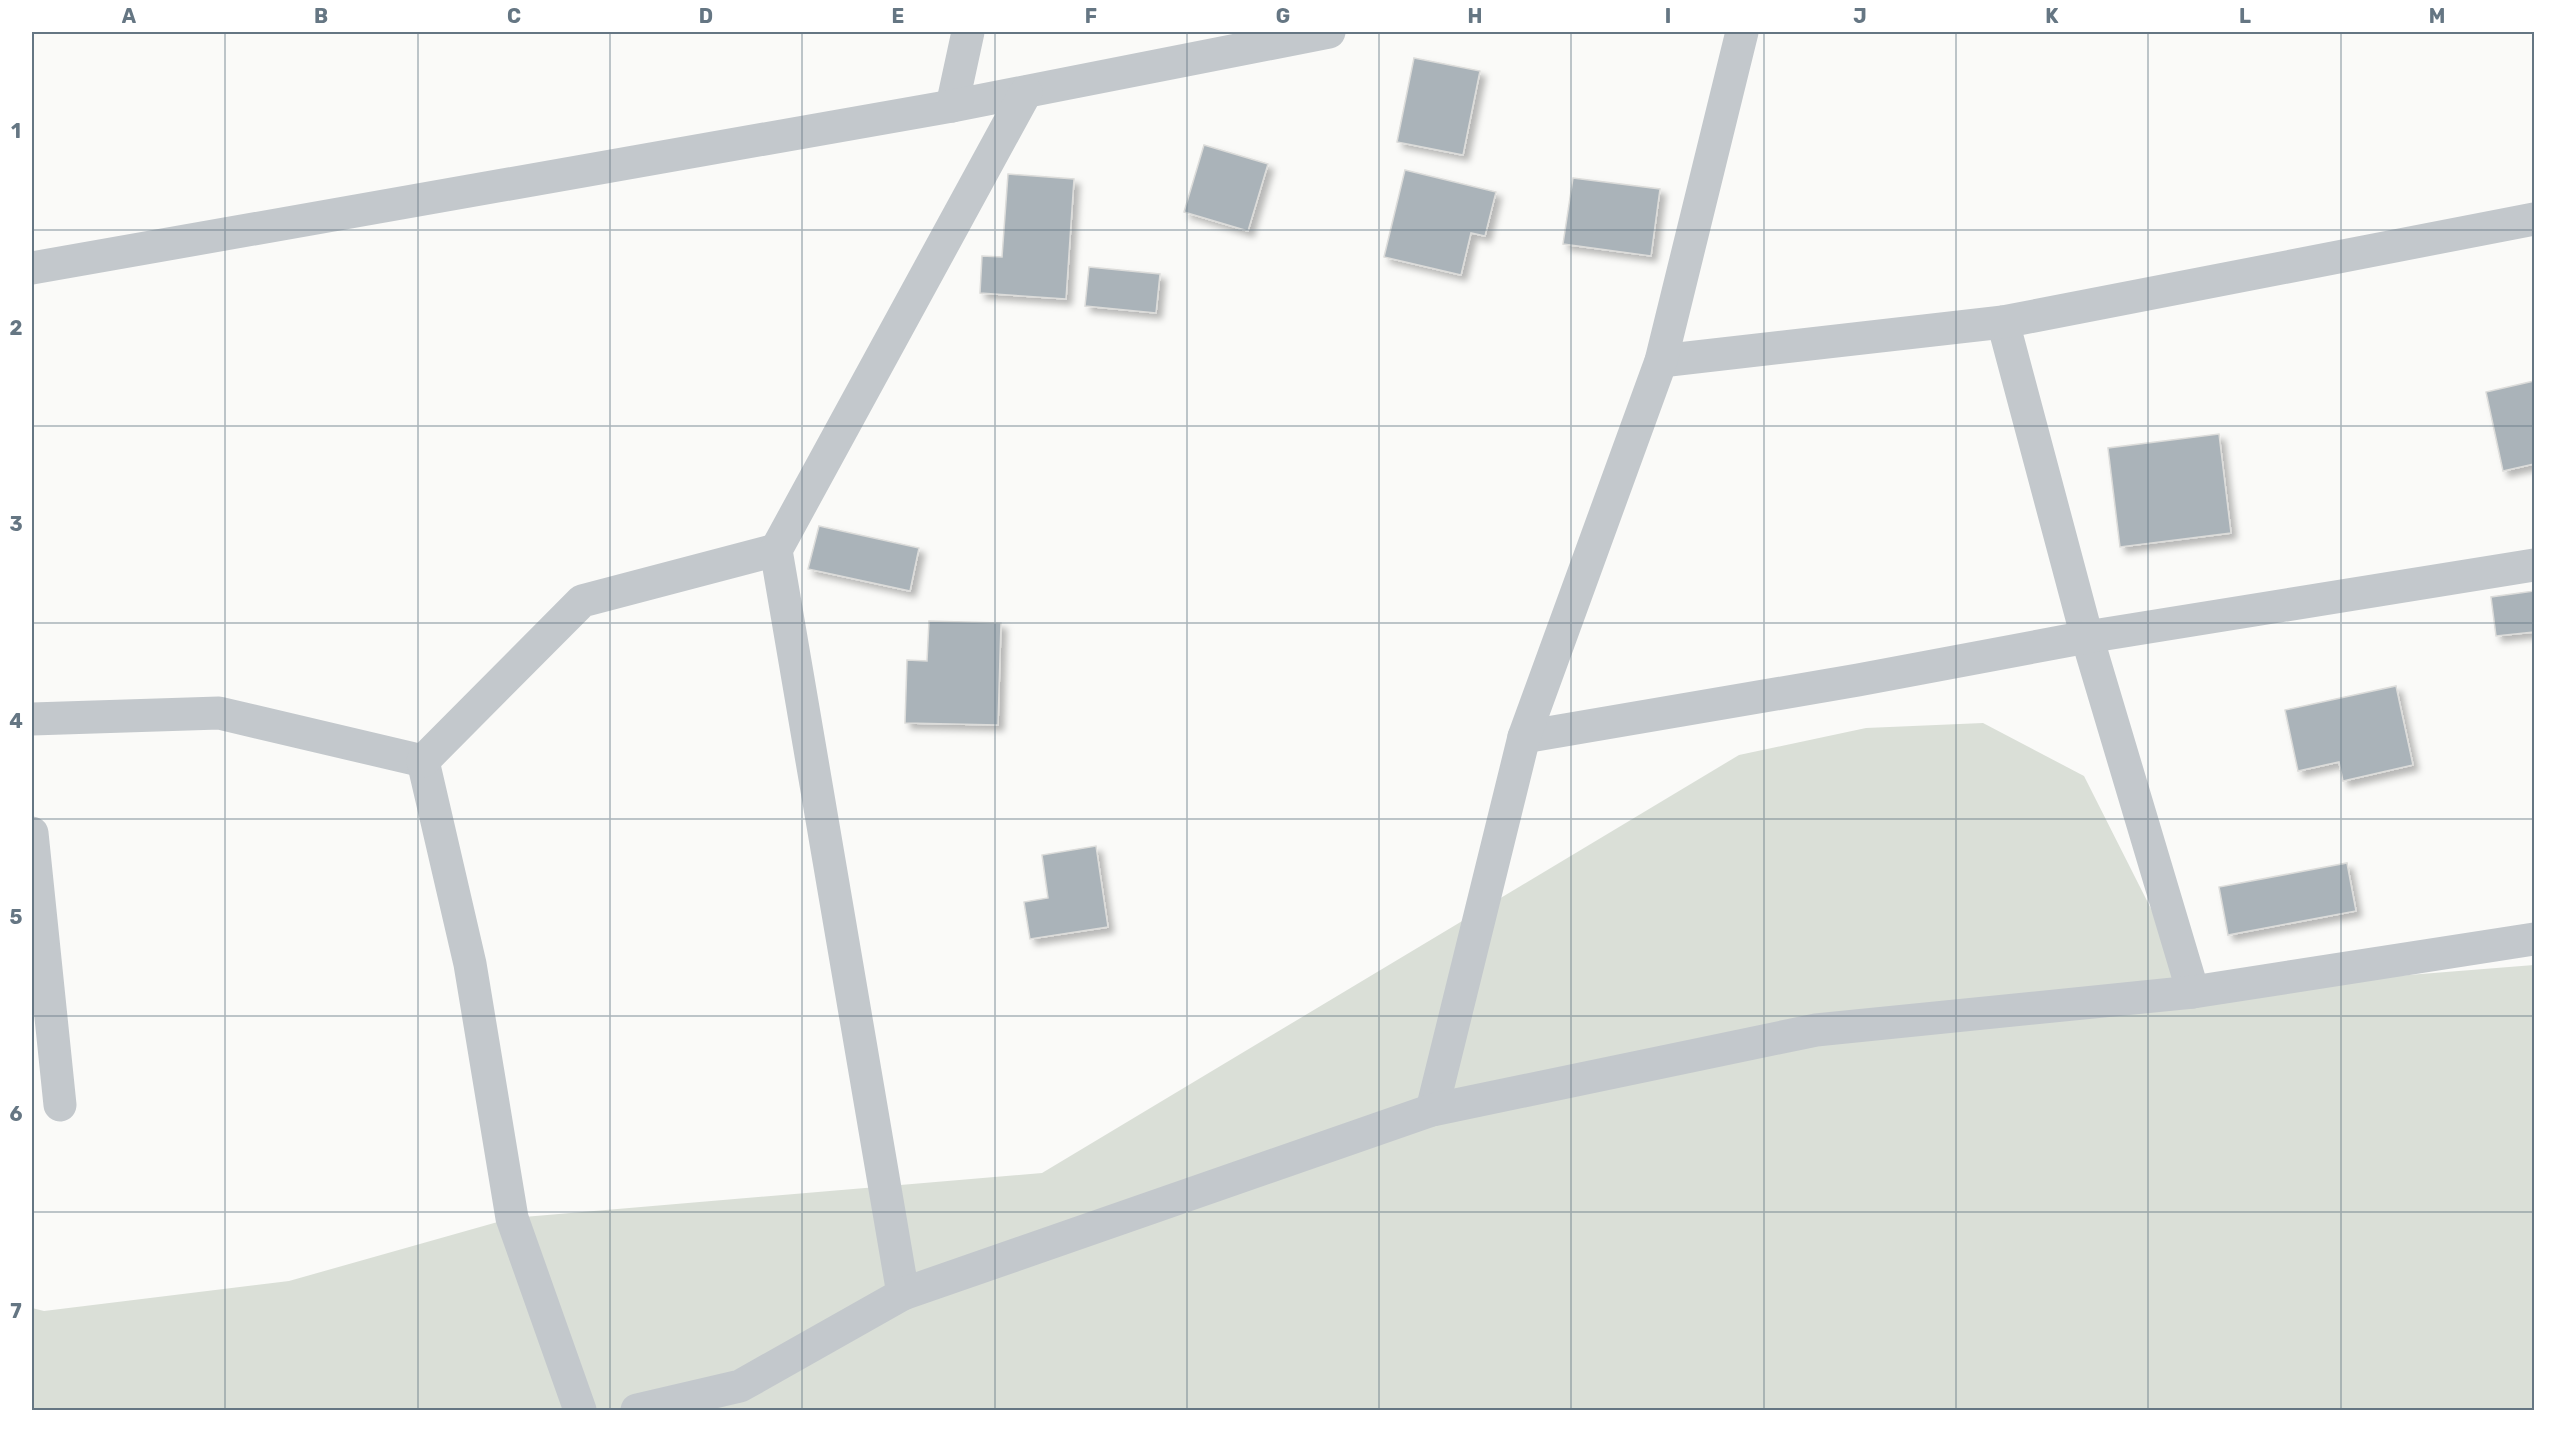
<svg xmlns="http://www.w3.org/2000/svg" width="2566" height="1442" font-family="Rubik,sans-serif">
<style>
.green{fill:#dadfd7}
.building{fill:#aab3b9;stroke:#dcdcda;stroke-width:1.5;filter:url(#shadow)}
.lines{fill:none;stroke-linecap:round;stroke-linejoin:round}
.minor{stroke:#c3c8cc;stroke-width:33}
.grid{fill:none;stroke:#657683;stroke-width:1.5;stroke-opacity:0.55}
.neatline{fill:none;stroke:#657683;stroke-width:2}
.grid-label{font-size:20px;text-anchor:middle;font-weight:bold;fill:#657683}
</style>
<defs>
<filter id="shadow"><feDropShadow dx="5.5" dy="5.5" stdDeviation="3" flood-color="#0004"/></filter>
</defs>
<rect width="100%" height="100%" fill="#fafaf8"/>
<path class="green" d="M1983,723L2084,776L2193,992L2534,965V1410H32V1308L44,1311L289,1281L512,1218L1042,1173L1739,755L1866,728Z"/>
<g class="building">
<path d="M1414,58L1480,71L1463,155L1397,142Z"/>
<path d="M1204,145L1268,164L1248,231L1184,212Z"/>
<path d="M1405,170L1496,192L1485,236L1471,233L1461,275L1384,257Z"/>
<path d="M1008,174L1074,179L1066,299L980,293L982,256L1002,257Z"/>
<path d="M1573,178L1660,189L1651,256L1563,244Z"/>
<path d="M1089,267L1160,274L1156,313L1085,306Z"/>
<path d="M2534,381V464L2503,471L2486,392Z"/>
<path d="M2219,434L2231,533L2120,547L2108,448Z"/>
<path d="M819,526L919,548L910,591L808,569Z"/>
<path d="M2534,591V632L2496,636L2491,597Z"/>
<path d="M929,621L1001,623L998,725L905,723L907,660L927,661Z"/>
<path d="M2396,686L2413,765L2343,781L2339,762L2298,771L2285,710Z"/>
<path d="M1096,846L1108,927L1030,939L1024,902L1048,898L1042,855Z"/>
<path d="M2347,863L2356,911L2228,935L2219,887Z"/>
</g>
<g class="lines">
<g class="minor">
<path d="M952,106L968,32"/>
<path d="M32,268L952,106L1329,32"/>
<path d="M2003,322L2087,637L2193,992"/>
<path d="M1661,361L2003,322L2534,219"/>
<path d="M32,719L219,713L423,761"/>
<path d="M1524,737L1858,680L2087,637L2534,565"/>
<path d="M423,761L470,964L512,1218L580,1410"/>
<path d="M423,761L582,601L776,550"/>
<path d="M32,833L60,1105"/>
<path d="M1432,1110L1524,737L1661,361L1742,32"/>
<path d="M903,1294L776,550L1026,92"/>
<path d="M637,1410L740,1386L903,1294L1432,1110L1816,1030L2193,992L2534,939"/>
</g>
</g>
<path class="grid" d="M225,32V1410M418,32V1410M610,32V1410M802,32V1410M995,32V1410M1187,32V1410M1379,32V1410M1571,32V1410M1764,32V1410M1956,32V1410M2148,32V1410M2341,32V1410M32,230H2534M32,426H2534M32,623H2534M32,819H2534M32,1016H2534M32,1212H2534"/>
<rect width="2566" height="1442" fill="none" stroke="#ffffff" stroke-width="66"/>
<rect x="33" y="33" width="2500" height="1376" class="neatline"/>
<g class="grid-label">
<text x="129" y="23">A</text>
<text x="321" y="23">B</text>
<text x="514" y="23">C</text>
<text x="706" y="23">D</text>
<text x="898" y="23">E</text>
<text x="1091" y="23">F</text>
<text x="1283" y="23">G</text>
<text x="1475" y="23">H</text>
<text x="1668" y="23">I</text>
<text x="1860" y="23">J</text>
<text x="2052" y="23">K</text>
<text x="2245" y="23">L</text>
<text x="2437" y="23">M</text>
<text x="16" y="138">1</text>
<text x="16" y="335">2</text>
<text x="16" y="531">3</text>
<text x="16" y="728">4</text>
<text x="16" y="924">5</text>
<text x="16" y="1121">6</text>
<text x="16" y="1318">7</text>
</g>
</svg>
